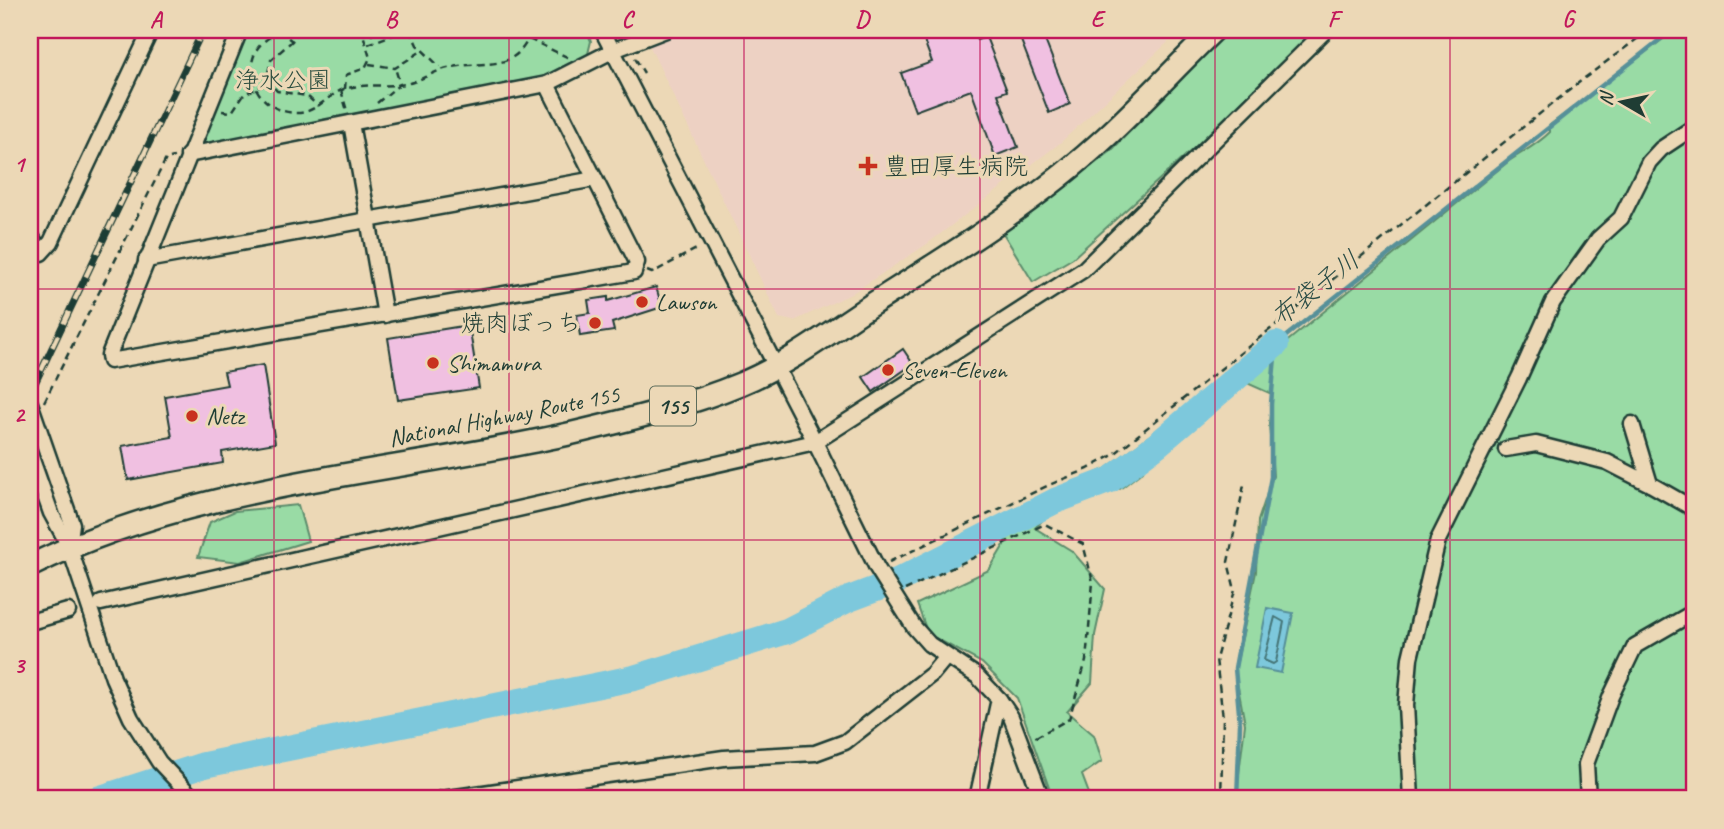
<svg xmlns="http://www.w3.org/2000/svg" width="1724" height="829" font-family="Caveat,'Klee One',sans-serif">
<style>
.built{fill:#edd1c3}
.green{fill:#99dba5;stroke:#5c8c6c;stroke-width:2}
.water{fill:#7dc8dc;stroke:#579099;stroke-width:2}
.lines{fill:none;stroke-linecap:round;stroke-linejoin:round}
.shore{stroke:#457577;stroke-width:2}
.stream{stroke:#579099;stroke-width:4.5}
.river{stroke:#7dc8dc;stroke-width:26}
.building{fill:#f0c0e1;stroke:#1f3d34;stroke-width:2}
.minor-casing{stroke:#1f3d34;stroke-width:19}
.highway-casing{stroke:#1f3d34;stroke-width:26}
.path{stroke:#1f3d34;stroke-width:2.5;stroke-dasharray:7 5;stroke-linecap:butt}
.minor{stroke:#ecd8b6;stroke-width:14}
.highway{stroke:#ecd8b6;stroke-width:21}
.rail-casing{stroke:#1f3d34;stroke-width:7}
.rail{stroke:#ecd8b6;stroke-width:4.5;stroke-dasharray:13;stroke-linecap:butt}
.grid{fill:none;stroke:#c2185b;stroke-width:2;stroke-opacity:0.55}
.poi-dot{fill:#c8321e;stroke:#ecd8b6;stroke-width:2.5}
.labels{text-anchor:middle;stroke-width:6;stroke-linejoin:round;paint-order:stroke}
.shield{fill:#ecd8b6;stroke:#5c6c5b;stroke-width:2}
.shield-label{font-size:23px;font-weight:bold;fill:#1f3d34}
.park-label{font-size:24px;fill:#2b4d3f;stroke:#ecd8b6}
.poi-label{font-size:24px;fill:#1f3d34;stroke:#ecd8b6;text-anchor:start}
.street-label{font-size:24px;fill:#1f3d34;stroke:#ecd8b6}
.water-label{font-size:26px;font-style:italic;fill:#284b45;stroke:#ecd8b6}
.neatline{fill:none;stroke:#c2185b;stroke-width:2.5}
.grid-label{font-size:23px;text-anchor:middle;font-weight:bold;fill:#c2185b}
</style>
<rect width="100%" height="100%" fill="#ecd8b6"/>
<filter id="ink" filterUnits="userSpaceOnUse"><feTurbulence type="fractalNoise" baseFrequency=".0143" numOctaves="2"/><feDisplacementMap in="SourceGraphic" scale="14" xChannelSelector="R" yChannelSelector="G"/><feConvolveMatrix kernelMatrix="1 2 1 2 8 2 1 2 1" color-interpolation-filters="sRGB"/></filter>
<g filter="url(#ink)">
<path class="built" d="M642,30H1181L1060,143L927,244L851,294L794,321L779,318Z"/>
<g class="green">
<path d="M249,30H586L591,41L587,58L542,82L198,148Z"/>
<path d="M1228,30H1315L1195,147L1073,258L1033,282L1003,233L1110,152Z"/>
<path d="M1675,30H1694V799H1236L1245,724L1235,671L1256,572L1258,521L1273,476L1269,424L1272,394L1245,382L1212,396L1155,442L1143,471L1120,489L1097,481L1067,495L1035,528L1072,551L1105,589L1095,635L1092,683L1067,712L1094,735L1102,761L1082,775L1091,799H1053L1017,698L982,663L928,634L917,604L989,570L1004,545L1010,522L1025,504L1105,469L1246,363L1284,344L1509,161C1524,151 1537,145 1550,132V125Z"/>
<path d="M298,505L308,541L240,562L198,557L210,522L235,511Z"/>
<path d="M168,783L184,799H121Z"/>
</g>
<path class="water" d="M1267,608L1293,613L1281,673L1255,668Z"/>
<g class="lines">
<path class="shore" d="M1275,617L1284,622L1276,662L1273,664L1264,660Z"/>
<path class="stream" d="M1237,799L1240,724L1235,668L1271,477V404L1276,344L1672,30"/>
<path class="river" d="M98,799L204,765L634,678L787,631L849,599L897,581L1055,501L1110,480L1158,444L1276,344"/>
</g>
<g class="building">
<path d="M920,30H973L977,40L986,37L1007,91L998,94L1018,147L995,156L971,90L915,111L901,73L932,62Z"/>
<path d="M1017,30H1041L1070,104L1049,113Z"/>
<path d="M656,287L662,307L612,323L614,331L580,336L577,315L590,313L588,300L608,297V301Z"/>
<path d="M469,325L479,388L398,400L388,338Z"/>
<path d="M903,349L913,364L873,392L863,377Z"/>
<path d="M263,365L275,443L222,452L223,463L128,480L122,446L172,437L165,396L227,385L224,372Z"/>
</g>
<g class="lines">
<g class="minor-casing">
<g id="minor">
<path d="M240,30L109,355L110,361L634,272L637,262L547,84"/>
<path d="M602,30L815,442L877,568L914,627L929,644L977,676L999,699L1011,717L1042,799"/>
<path d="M351,123L385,315"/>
<path d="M188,155L547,84L614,50L666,30"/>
<path d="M30,234L41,253L51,242L151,30"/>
<path d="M146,260L595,179"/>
<path d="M30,403L72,524L69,546"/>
<path d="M1632,424L1650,484L1694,509"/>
<path d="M1506,449L1536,444L1607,462L1650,484"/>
<path d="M30,454L51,513L69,546L113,678L131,718L159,762L194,799"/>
<path d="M101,603L815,442L1083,270L1326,30"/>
<path d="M30,622L68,611"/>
<path d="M442,799L724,758L815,753L845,742L932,674L946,657"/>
<path d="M977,799L999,699"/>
<path d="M1411,799L1406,705L1410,658L1438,540L1519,378L1553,302L1598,239L1621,218L1649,162L1661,149L1694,127"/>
<path d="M1588,799L1586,764L1611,696L1635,646L1694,612"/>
</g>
</g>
<g class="highway-casing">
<path id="highway" d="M30,566C199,482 392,474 573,433C628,420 687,406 740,384C787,365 829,333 871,305C951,254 1035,203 1105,138C1142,104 1177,66 1214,30"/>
</g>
<g class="path">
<path d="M279,30L292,41"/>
<path d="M280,30C272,36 260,42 256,51C241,81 265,113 297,113C316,113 328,95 344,89C367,82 391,89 413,82C427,77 438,69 453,67C487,60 516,74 532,30"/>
<path d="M300,30L292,41L271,60L268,73L270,83L277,91L307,96L318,106"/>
<path d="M346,30L371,34L386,30"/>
<path d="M410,30L417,45L440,67"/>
<path d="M568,30L589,33"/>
<path d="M529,39L569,58"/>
<path d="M368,44L406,30"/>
<path d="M635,58L644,73"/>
<path d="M369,64L395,68L423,50"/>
<path d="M345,89L346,75L365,68L370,58L363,34"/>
<path d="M341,90L347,111"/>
<path d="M377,103L400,84L395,68"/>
<path d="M222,111L232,112L244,94L268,83"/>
<path d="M647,271L652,273L700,247"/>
<path d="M44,402L166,159L174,157"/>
<path d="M889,562L1049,485L1088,469L1113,455L1582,80L1649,30"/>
<path d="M905,590L1045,524L1083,544L1093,582L1086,661L1069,719L1034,738"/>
<path d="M1221,799L1223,718L1216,659L1235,590L1228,562L1244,485"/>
</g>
<use href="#minor" class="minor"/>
<use href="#highway" class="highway"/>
<g class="rail-casing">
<path id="rail" d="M30,394L203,30"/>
</g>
<use href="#rail" class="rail"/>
</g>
</g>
<path class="grid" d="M274,30V799M509,30V799M744,30V799M980,30V799M1215,30V799M1450,30V799M30,289H1694M30,540H1694"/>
<g class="poi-dot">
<path d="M864.5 155.5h7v7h7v7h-7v7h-7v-7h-7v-7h7z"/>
<circle cx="642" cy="302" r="7"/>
<circle cx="595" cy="323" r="7"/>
<circle cx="433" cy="363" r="7"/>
<circle cx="888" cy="370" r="7"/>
<circle cx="192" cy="416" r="7"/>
</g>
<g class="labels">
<rect class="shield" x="650" y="386.5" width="46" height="39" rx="5"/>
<g class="shield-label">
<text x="673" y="414">155</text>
</g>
<g class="park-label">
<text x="283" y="88">浄水公園</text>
</g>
<g class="poi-label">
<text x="884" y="174">豊田厚生病院</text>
<text x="656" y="310">Lawson</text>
<text x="581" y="331" text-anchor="end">焼肉ぼっち</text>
<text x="447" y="371">Shimamura</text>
<text x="902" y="378">Seven-Eleven</text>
<text x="206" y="424">Netz</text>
</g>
<g class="street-label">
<text transform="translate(504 416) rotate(-11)" y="8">National Highway Route 155</text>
</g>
<g class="water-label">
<text transform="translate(1315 288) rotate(-38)" y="9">布袋子川</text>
</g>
</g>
<rect width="1724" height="829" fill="none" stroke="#ecd8b6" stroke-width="77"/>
<g transform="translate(1622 102) rotate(279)" stroke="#ecd8b6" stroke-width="5" paint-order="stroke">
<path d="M0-5L12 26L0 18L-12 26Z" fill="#1f3d34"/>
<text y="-10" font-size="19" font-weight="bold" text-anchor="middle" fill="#1f3d34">N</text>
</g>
<rect x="38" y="38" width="1648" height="752" class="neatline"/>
<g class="grid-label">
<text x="156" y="27">A</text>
<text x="391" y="27">B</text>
<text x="627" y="27">C</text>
<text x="862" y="27">D</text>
<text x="1097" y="27">E</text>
<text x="1333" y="27">F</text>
<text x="1568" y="27">G</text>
<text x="19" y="172">1</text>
<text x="19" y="422">2</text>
<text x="19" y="673">3</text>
</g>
</svg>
